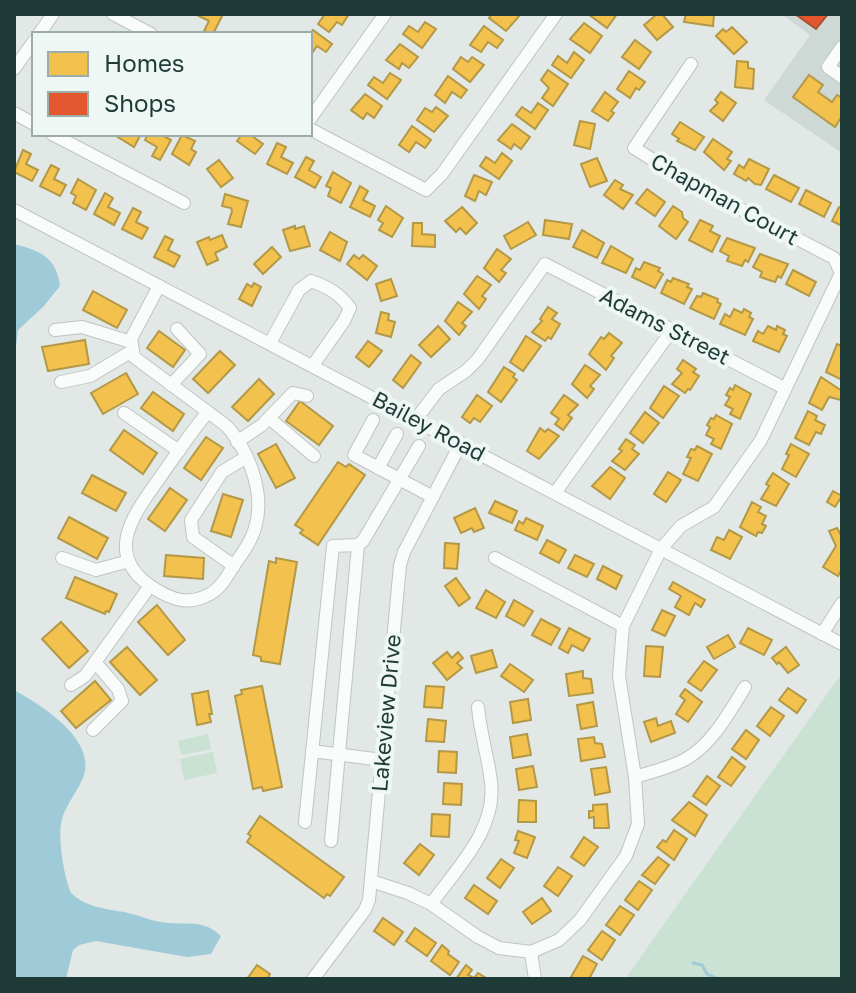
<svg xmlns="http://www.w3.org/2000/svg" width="856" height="993" font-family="'Golos Text',sans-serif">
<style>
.built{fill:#ced9d6}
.green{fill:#c9e2d3}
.water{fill:#9fcad8}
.homes{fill:#f2c14e;stroke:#b39947;stroke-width:2}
.shops{fill:#e4572e;stroke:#a94f31;stroke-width:2}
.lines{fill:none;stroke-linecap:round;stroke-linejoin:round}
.stream{stroke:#9fcad8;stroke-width:3}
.minor-casing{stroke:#bec5c2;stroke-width:14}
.minor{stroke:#fafcfb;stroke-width:12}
.labels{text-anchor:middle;stroke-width:8;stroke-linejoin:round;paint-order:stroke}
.street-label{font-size:22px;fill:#1f3b37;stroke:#eff7f4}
</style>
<rect width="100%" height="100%" fill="#e1e8e5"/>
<path class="built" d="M781,14H842V153L764,100L810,35Z"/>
<g class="green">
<path d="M842,673V979H625Z"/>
<path d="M208,734L211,749L181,755L178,741Z"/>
<path d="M213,752L217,773L184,780L180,759Z"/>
</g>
<g class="water">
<path d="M14,244C41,251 56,257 60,286L43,307L18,330L14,364Z"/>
<path d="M14,690C41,705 95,738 84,775C79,790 66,804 62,819C57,836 64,877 71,893C86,907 105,909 124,912C136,914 148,920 161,922C183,926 203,918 221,936L211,954L187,957L96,941L79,945L73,950L66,979H14Z"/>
</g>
<g class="homes">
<path d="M223,14L213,34L204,31L209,21L197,15Z"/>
<path d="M325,14H349L342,25L337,22L329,32L318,24Z"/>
<path d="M492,14H519L520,15L506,31L489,18Z"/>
<path d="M588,14H617L607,28Z"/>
<path d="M657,14H662L673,27L657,40L644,25Z"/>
<path d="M686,14H714L713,26L684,22Z"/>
<path d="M425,22L436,29L422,48L403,34L409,26L418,32Z"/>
<path d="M584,23L602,36L590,53L570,39Z"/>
<path d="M484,26L503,40L497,48L488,42L481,52L470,45Z"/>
<path d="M732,27L747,42L734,54L716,36L723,29L726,32Z"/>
<path d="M313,30L332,44L326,52L317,46L310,56V34Z"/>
<path d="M635,40L651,52L639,69L622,57Z"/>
<path d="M400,44L418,57L409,68L402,63L399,69L386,60Z"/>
<path d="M574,52L584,60L571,78L552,65L558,56L567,63Z"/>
<path d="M461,57L468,62L472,57L484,65L470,82L453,69Z"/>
<path d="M737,61L748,62V68L754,69L753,89L735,87Z"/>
<path d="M548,70L568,84L553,106L542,98L549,88L541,80Z"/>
<path d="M629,71L645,82L639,90L636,88L630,98L617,89Z"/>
<path d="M390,73L401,80L387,99L368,85L374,77L383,83Z"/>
<path d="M809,75L823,85L818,92L832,102L837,95L842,98V116L835,127L793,97Z"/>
<path d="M448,76L467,90L461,98L452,92L445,103L435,95Z"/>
<path d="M605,92L618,102L611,111L614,113L608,121L592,111Z"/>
<path d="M721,92L736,103L723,121L710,111L718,103L715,100Z"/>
<path d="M365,94L382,106L374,118L367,113L363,119L351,110Z"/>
<path d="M538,103L548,110L535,129L516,115L522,107L531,113Z"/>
<path d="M436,107L448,116L434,132L417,120L425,108L432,112Z"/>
<path d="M580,121L595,124L590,149L574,145Z"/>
<path d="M680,122L704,137L695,150L677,141L679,139L672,134Z"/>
<path d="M512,124L530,137L521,149L514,144L511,149L498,140Z"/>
<path d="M412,126L431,140L425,148L416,142L409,152L399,145Z"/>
<path d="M113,134H136L140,136L134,147Z"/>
<path d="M148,134H160L171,140L160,160L152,156L157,147L145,140Z"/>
<path d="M242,134H253L252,136L263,144L255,154L237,141Z"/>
<path d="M182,135L195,141L191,149L196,152L189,165L172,154Z"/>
<path d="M713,139L732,152L727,159L731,161L724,170L704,152Z"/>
<path d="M277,143L286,147L281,157L293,163L287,174L267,164Z"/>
<path d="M23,150L31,154L26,164L38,170L32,181L14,172Z"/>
<path d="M502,153L512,161L499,179L480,166L486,157L495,163Z"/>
<path d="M306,157L314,161L309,170L321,177L315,188L295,177Z"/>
<path d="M597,158L607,181L590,187L581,164Z"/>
<path d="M749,159L769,169L761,185L755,184L748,178L746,181L734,174L739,165L744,168Z"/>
<path d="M219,160L233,178L221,187L207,169Z"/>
<path d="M51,165L59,169L54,179L66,185L60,196L40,186Z"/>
<path d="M333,172L351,183L341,203L328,196L331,188L326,186Z"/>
<path d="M474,175L492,182L486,195L479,191L475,201L465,196Z"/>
<path d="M774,175L799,188L791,202L766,189Z"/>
<path d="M78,179L96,190L86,210L73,203L76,196L71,193Z"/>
<path d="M615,180L623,185L620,189L633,195L623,209L604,195Z"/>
<path d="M360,186L368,191L363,200L375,206L370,217L350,207Z"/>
<path d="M647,189L665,202L655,216L636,203Z"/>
<path d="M806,190L831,203L824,217L799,204Z"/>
<path d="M105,193L113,198L108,207L120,213L114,225L94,214Z"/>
<path d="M225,194L248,201L241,227L228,224L232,211L231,208L222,206Z"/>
<path d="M386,206L403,218L392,237L379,230L383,223L378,220Z"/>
<path d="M673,206L682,212L683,218L688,222L676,239L659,226Z"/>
<path d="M462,207L477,223L466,234L460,228L456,232L445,221Z"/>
<path d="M839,207L842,208V226L832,221Z"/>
<path d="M133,208L141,212L136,222L148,228L142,239L122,229Z"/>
<path d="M545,220L572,224L569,239L543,235Z"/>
<path d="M700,220L713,226L710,231L720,236L712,252L689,240Z"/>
<path d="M528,222L536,235L511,249L504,236Z"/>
<path d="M413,223H422V234L435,235V247L412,246Z"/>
<path d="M295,226V229L304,226L310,246L290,251L283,230Z"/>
<path d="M582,230L604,243L597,258L573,247Z"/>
<path d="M330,232L347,242L340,261L320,250Z"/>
<path d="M222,235L227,247L215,253L218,260L207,265L197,242L209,237L210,240Z"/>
<path d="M165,236L173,240L168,250L180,256L174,267L154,257Z"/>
<path d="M727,238L755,248L748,262L745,260L742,266L727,261L729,256L720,251Z"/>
<path d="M611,246L633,259L626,273L602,263Z"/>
<path d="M272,247L281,257L263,274L254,264Z"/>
<path d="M497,249L511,259L501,270L506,273L499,282L484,268Z"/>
<path d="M760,254L788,264L781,278L778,276L775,282L760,277L762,272L753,267Z"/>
<path d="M354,255L359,259L363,255L377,266L367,280L347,264Z"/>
<path d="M644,262L660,268L658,271L663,274L655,288L632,277L636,268L640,270Z"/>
<path d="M793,270L816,282L809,296L786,284Z"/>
<path d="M477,276L491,285L482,296L486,299L479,309L464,294Z"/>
<path d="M673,278L689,284L687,287L692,289L684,304L661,293L667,280L671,282Z"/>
<path d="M391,279L397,296L381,301L376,284Z"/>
<path d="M254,283L261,287L252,306L239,299L247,284L252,287Z"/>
<path d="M93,291L127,310L117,328L83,310Z"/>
<path d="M703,293L718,299L717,302L721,304L714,319L690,308L697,296L701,297Z"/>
<path d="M458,302L472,312L462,323L466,326L459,335L445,321Z"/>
<path d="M548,307L557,313L552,319L560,324L551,339L548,337L545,341L532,332L542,321L540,319Z"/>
<path d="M734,309L742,313L744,309L751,313L749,317L753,319L745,335L720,324L725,314L730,317Z"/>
<path d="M381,312L389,314L388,320L395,322L391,337L376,333Z"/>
<path d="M438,326L450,339L431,357L419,345Z"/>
<path d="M768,326L776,330L777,326L785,330L783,334L787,336L779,352L753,341L758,331L763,334Z"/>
<path d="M159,331L185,350L173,367L147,348Z"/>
<path d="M609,333L622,343L611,356L614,358L606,370L589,354L601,337L604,339Z"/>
<path d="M526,336L541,346L523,371L510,362Z"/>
<path d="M85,340L89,364L48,371L42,347Z"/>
<path d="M368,341L382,351L369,367L356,357Z"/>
<path d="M837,344L842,346V380L826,372Z"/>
<path d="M220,351L235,365L208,393L193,379Z"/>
<path d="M411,355L421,363L403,388L393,380Z"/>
<path d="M683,360L696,369L693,372L699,376L690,390L688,389L685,393L672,384L682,373L677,369Z"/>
<path d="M585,365L600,375L590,386L594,389L587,398L572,384Z"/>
<path d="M504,367L515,374L513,377L517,380L501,402L488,392Z"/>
<path d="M126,373L138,394L103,414L91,393Z"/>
<path d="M821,377L842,391L841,400L829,397L822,410L809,403Z"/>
<path d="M259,379L274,394L248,421L232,407Z"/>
<path d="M735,385L751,394L740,419L730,414L733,409L725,405L730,397L726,395L730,388L733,390Z"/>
<path d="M664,386L679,396L663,418L650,408Z"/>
<path d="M153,392L184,414L173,431L141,408Z"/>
<path d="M477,395L492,406L480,422L474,418L470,423L462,417Z"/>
<path d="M564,395L578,405L568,415L572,418L563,430L555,424L559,419L551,413Z"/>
<path d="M300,401L333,426L319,445L286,421Z"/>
<path d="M808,411L817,416L815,420L825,425L821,434L816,432L809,445L795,438Z"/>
<path d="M645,412L659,423L643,443L630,433Z"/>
<path d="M716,415L732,424L721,449L711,444L714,439L706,435L710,427L707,425L711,418L714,419Z"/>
<path d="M540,428L545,432L548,429L559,436L539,459L527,451Z"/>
<path d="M124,430L157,453L143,474L110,450Z"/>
<path d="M206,437L223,448L201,480L184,468Z"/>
<path d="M626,439L635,445L632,449L639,454L625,470L612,461L622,451L619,449Z"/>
<path d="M276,444L295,478L276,488L258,454Z"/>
<path d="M791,444L809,454L796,477L782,469L789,455L786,454Z"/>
<path d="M697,446L712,454L698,481L683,474L691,458L687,457L691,449L695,450Z"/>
<path d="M338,462L346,467L349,464L365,475L318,545L300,533L303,530L295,525Z"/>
<path d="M610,467L625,478L610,499L592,486Z"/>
<path d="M668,472L681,480L666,502L654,494Z"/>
<path d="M773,473L789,484L776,506L761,499L769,486L766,484Z"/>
<path d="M92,475L126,493L116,511L82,493Z"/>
<path d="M170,488L187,500L165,531L148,519Z"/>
<path d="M833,491L842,496L835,507L827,502Z"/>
<path d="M223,494L243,500L231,537L211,531Z"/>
<path d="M495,501L517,511L512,523L489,513Z"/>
<path d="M752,502L761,507L758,512L766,516L762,524L766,526L762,533L758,532L756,536L740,527Z"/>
<path d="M475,508L484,528L474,532L472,528L461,533L454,518Z"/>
<path d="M69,517L108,538L97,559L58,538Z"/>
<path d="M526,518L543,526L537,540L515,530L519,521L523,524Z"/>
<path d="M837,528L842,537V569L838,576L823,567L836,546L829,531Z"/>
<path d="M729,530L742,537L730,559L711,550L717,537L724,540Z"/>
<path d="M547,540L566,550L559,563L540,553Z"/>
<path d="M445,543L459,544L457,569L444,568Z"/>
<path d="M166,555L204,558L203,579L164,576Z"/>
<path d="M575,555L594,564L587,577L568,568Z"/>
<path d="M276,558L297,562L280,664L261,661V657L253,655L269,561L276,563Z"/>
<path d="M603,566L622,576L616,589L597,579Z"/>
<path d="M75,577L117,594L109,612L106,611L105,614L66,598Z"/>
<path d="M456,578L470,598L459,606L445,586Z"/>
<path d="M673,582L705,600L701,607L695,603L689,615L675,607L681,596L669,589Z"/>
<path d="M486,590L505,602L496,618L476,608Z"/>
<path d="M514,600L533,611L524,626L506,616Z"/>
<path d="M157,605L185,640L168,655L138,622Z"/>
<path d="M662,610L675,616L665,636L652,630Z"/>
<path d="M541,619L560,629L551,645L532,635Z"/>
<path d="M61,622L88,651L69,668L42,639Z"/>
<path d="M569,628L590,639L583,651L572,645L568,653L559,648Z"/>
<path d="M748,628L772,640L764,655L740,643Z"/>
<path d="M728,635L735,647L714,659L707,647Z"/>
<path d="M646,646L663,647L660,677L644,676Z"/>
<path d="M127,647L157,680L140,695L110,662Z"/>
<path d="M786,647L799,665L788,673L779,662L777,664L772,658Z"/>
<path d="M492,650L497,667L476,673L471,656Z"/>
<path d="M447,652L452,658L458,652L463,658L457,663L462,668L447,680L433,663Z"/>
<path d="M704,661L717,670L701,691L688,682Z"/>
<path d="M510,664L533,680L524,692L501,676Z"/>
<path d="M583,671V678L591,679L593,693L569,696L566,674Z"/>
<path d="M95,681L111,700L76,728L61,711Z"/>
<path d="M262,686L282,787L263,791L262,787L253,789L235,696L242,694L241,690Z"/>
<path d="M426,686L444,687L442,708L424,707Z"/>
<path d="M788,688L806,700L797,713L779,700Z"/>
<path d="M685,689L702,702L688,722L676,714L685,700L680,696Z"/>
<path d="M208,691L212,714H209L211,722L197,725L192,694Z"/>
<path d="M528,699L531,720L513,723L510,702Z"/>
<path d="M593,702L597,726L581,729L577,705Z"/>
<path d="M771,707L784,716L770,736L757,726Z"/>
<path d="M656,718L658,726L671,721L675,733L651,742L644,722Z"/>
<path d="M428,719L446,721L444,742L426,741Z"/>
<path d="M746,730L759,740L746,759L732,749Z"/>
<path d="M527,734L531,755L513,758L510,737Z"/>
<path d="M594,737L595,743L602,744L605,757L581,761L578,739Z"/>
<path d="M439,751L457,752L456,773L438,772Z"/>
<path d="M732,757L745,767L731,786L718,777Z"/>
<path d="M533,766L537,787L519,790L516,769Z"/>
<path d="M606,767L610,792L595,795L591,769Z"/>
<path d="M707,776L720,786L706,805L693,796Z"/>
<path d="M444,783L462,784L461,805L443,804Z"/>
<path d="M519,800L536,801V822H518Z"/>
<path d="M689,802L707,815L695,836L672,820Z"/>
<path d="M607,804L609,828H594V817L589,818V811H593V805Z"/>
<path d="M432,814L450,815L449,837L431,836Z"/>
<path d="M260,816L344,877L330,896L327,894L324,898L247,842L251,836L248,834Z"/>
<path d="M674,830L687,839L674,860L657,847L663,840L666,842Z"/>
<path d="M518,831L535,837L527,858L514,853L519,841L515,840Z"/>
<path d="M584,837L598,847L584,866L571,857Z"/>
<path d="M420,844L434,855L419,875L404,863Z"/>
<path d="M658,857L669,865L655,884L642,875Z"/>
<path d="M501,859L514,868L500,888L487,878Z"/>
<path d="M558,867L572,876L558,896L544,886Z"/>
<path d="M639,881L652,890L638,910L625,900Z"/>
<path d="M474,885L497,901L488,914L465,898Z"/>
<path d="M542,898L551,911L532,924L523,912Z"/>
<path d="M620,906L634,915L620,935L606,925Z"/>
<path d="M383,918L403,932L394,945L374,931Z"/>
<path d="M415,928L436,943L427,956L406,941Z"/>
<path d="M602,931L615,940L602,960L588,950Z"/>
<path d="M442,945L449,951L448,954L459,962L450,975L431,961Z"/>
<path d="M583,956L597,964L589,979H575L571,977Z"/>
<path d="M257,965L270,974L267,979H247Z"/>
<path d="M466,965L472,970L468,975L474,978L478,973L486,978L456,979Z"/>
</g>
<path class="shops" d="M795,14H828L816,29Z"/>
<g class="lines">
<path class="stream" d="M693,963L702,965L707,974L718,979"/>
<g class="minor-casing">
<g id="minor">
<path d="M113,14L151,34"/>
<path d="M39,34L53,14"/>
<path d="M842,47L828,67L842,77"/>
<path d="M14,69L34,41"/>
<path d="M14,113L34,124"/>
<path d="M310,119L385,14"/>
<path d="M310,129L426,190L442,174L556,14"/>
<path d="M52,134L184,203"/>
<path d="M14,210L842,644"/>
<path d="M159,286L131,339L134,357L208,412C191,432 176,455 161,476C135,513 100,555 155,589C171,599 187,605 206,596C219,591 227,577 234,565C242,554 251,542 255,528C265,496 251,457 231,431C226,424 215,418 208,412"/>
<path d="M55,330L82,327L131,342"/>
<path d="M270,343L299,290L311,281C328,287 339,293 350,308L344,321L313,365"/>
<path d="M61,382L90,376L132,351"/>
<path d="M171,385L200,354L177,329"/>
<path d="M124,413L179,451"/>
<path d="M269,418L314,456"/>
<path d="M416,419L439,389L466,371L478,359L545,264L784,388"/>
<path d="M373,420L354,455L433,497"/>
<path d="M237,442L262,425L293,393L307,396"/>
<path d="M378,468L397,434"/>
<path d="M555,493L672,330"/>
<path d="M62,558L96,570L129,561"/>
<path d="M495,558L623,626"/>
<path d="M234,566L193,537L191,520L222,472L245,458"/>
<path d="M822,634L842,603"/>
<path d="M71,685L85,676L150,586"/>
<path d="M93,730L122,701L118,689L95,662"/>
<path d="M312,751L382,760"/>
<path d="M635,777C651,772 669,768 684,760C711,746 729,713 745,687"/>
<path d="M305,822L333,546L358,545L363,541L419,446"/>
<path d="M331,841L358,545"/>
<path d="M371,881L408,893L431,904L478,937L499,948L531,952L559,940L580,920L626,856L638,824L635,777L619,676L623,626L661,549L681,526L714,507L761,440L841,273L834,258L687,181L634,148L691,64"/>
<path d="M431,904C457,868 497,829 491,782C488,756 480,732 478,707"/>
<path d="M531,952L535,979"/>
<path d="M313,979L365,910L369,900L400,565L404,552L461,443"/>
</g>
</g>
<use href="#minor" class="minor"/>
</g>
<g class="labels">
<g class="street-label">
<text transform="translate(725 199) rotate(29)" y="8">Chapman Court</text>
<text transform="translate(665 326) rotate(27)" y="8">Adams Street</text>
<text transform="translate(429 426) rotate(28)" y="8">Bailey Road</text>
<text transform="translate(386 713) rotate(-85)" y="8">Lakeview Drive</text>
</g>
</g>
<rect width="856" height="993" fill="none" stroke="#1f3b37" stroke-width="32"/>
<rect x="32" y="32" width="280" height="104" fill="#eff7f4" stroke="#9caca8" stroke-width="2"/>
<rect x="48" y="52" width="40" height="24" fill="#f2c14e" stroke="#9caca8" stroke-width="2"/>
<text x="104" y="72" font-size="24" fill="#1f3b37">Homes</text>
<rect x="48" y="92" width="40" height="24" fill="#e4572e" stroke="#9caca8" stroke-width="2"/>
<text x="104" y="112" font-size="24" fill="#1f3b37">Shops</text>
</svg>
